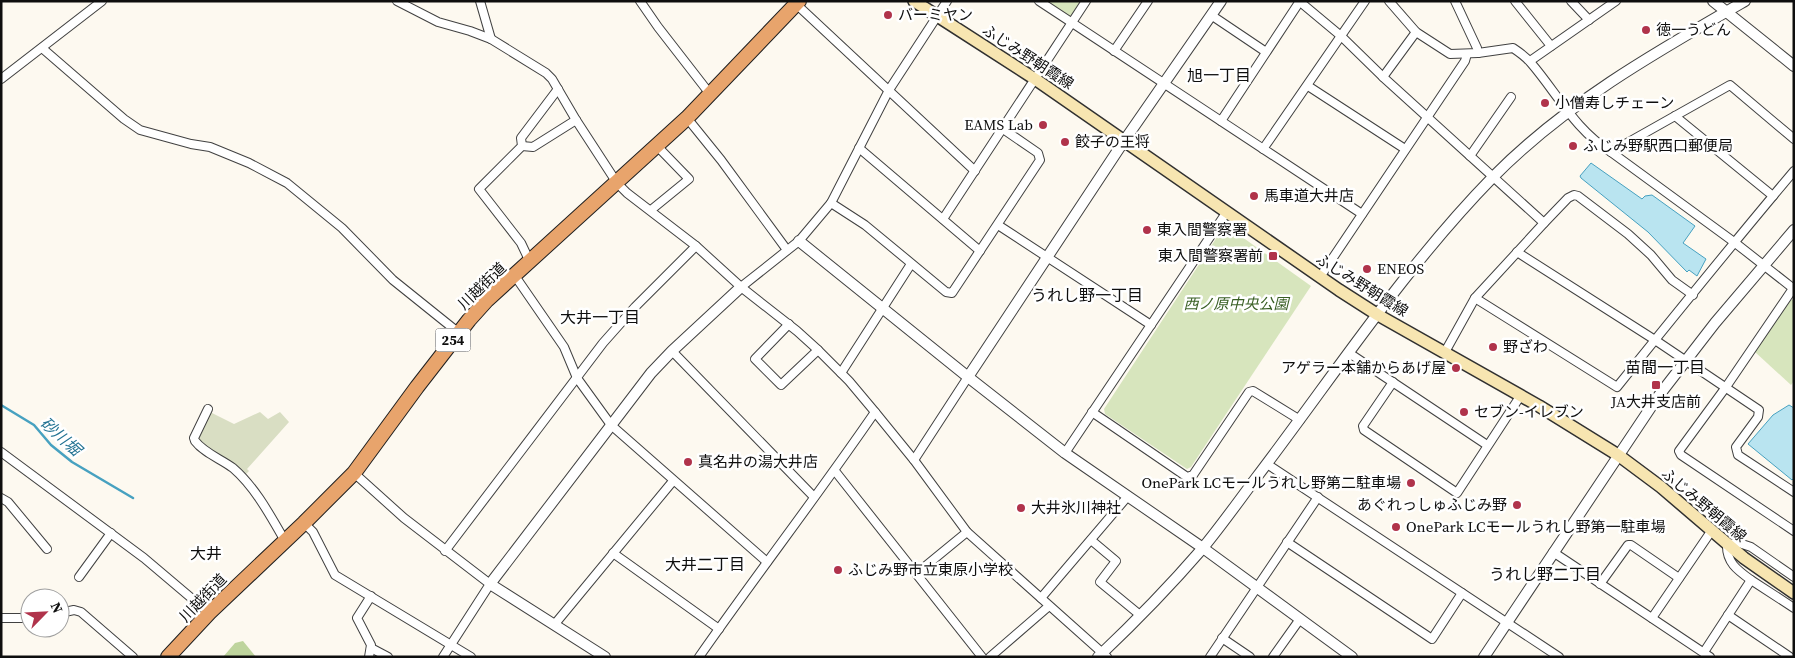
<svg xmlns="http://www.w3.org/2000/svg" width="1795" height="658" font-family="'Source Serif 4','Noto Sans JP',serif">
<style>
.green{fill:#d7e5bd}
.forest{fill:#bed49d}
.cemetery{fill:#d9dec3}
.water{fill:#b9e4f0;stroke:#47a1c0}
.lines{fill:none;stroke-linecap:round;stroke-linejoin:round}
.stream{stroke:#47a1c0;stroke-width:2.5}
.minor-casing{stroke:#414141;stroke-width:10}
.tertiary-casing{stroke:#414141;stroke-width:12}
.secondary-casing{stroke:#303030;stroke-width:14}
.trunk-casing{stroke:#1f1f1f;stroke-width:16}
.minor{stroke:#fff;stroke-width:8}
.tertiary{stroke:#fff;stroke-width:10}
.secondary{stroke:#f7e5b1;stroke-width:11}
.trunk{stroke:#e8a46c;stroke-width:14}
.poi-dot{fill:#b0334b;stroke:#fff;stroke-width:2}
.labels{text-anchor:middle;stroke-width:5;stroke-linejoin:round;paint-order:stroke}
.shield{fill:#fff;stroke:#565656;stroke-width:1}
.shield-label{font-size:14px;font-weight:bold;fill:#0e0e0e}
.poi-label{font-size:15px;fill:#0e0e0e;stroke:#fff;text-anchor:start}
.street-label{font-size:15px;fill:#0e0e0e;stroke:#fff}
.park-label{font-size:15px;font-style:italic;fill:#395f24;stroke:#fff}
.neighbourhood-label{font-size:16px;fill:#0e0e0e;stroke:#fff}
.water-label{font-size:16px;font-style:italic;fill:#237393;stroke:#fff}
</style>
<rect width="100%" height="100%" fill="#fdf9f0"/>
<g class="green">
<path d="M1047,1H1082L1073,15L1069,16Z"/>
<path d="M1228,227L1311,286L1191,467L1187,469L1105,414L1104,409L1223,228Z"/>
<path d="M1790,300H1794V381L1791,385L1755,352Z"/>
</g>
<path class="forest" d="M243,641L256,657H223L235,643Z"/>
<path class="cemetery" d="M210,412L234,424L260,412L268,419L280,412L289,422L247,469L249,471L243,477L199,443L198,438Z"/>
<g class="water">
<path d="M1591,163L1642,199L1645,196L1652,195L1695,226L1683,243L1706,259L1697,276L1689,270L1687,272L1648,232L1581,178L1580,176Z"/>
<path d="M1789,405L1794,408V478L1792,480L1748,444L1773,415Z"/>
</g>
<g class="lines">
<path class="stream" d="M1,405L34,425L51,445L72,462L133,498"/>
<g class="minor-casing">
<g id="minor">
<path d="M397,1L438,22L470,31L491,39L546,73L552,79L576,120L617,183L627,193L696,246L741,287L797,331L818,350L849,381L875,412L914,460L967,532L1107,657"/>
<path d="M480,1L491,39"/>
<path d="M640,1L658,27L710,94"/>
<path d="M1039,1L1362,214"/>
<path d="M1299,1L1341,36L1383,77L1544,223"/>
<path d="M1389,1L1416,32L1450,54L1478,53L1513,48C1519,52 1526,57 1531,63C1557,93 1575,130 1611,152L1734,242L1794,289"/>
<path d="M1455,1L1477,48L1478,53"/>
<path d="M1515,1L1551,46"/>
<path d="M1571,1L1589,20"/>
<path d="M794,2L975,171"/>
<path d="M1211,15L1266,52"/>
<path d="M42,48L124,119L140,130L191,144L210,147L249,163L287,183L342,228L393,280L459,333"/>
<path d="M1114,51L1148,1"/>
<path d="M1530,61L1616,1"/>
<path d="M1383,77L1416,32"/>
<path d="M1,79L102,1"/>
<path d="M1308,86L1405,149"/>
<path d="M1675,116L1773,196"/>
<path d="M687,118L721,160L787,250"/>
<path d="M1221,121L1300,1"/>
<path d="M522,146L533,147L576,120"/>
<path d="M859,148L980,251"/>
<path d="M1263,149L1365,1"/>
<path d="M1611,152L1730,85L1794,139"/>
<path d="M1470,156L1511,97"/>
<path d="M831,203L865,225L946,292L952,293L1040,160L1038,153L1003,129"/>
<path d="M651,210L689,179L657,146"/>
<path d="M943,219L1086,1"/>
<path d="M998,225L1151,325"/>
<path d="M1517,252L1655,340L1759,410L1758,417L1736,447L1738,455L1794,492"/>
<path d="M530,262L521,243L479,189L522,146L521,138L558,89"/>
<path d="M515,276L564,347L577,378L611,425L767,562"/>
<path d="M1320,277L1465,61L1467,54"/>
<path d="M741,287L799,241L831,203L889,90L947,1"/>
<path d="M1794,287L1726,387L1679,451L1681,455L1794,531"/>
<path d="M1475,298L1617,387C1675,315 1734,242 1794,171"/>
<path d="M789,324L755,359L781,385L818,350"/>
<path d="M672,351L814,497"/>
<path d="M1445,352L1475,298L1544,223L1568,198L1574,195L1578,196L1628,234L1651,255L1672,280L1693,295"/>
<path d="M1349,353L1487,445"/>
<path d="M841,373L911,264"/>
<path d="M1393,382L1363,426L1364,430L1457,493L1521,395"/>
<path d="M208,409L194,438L195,441C204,453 221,459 233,468C255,487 270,515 285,541"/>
<path d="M1092,412L1187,477L1193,475L1249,392L1253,391L1300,420"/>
<path d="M1,452L144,558L209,613"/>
<path d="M1065,453L1226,213"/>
<path d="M914,460L968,377"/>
<path d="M1267,464L1559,657"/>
<path d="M835,471L982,657"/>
<path d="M354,473L404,518L490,584L443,657"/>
<path d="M1,498L8,502L47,549"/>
<path d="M304,523L313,532L335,575L471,657"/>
<path d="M1091,540L1116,561L1100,582L1140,615"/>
<path d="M1287,542L1432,639L1462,593"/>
<path d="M445,551L603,343L635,307L696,246"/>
<path d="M1553,552L1710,657"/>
<path d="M613,553L719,629"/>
<path d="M917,573L967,532"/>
<path d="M79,577L111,533"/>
<path d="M1751,580C1737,570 1726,562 1727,544L1739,543L1751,547L1794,577"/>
<path d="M1600,584L1628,545H1631L1679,578"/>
<path d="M1041,598L1128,496"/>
<path d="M60,613L74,610L81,612L133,657"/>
<path d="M1728,615L1790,657"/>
<path d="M1,618H30"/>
<path d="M1652,618L1712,530"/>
<path d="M554,625L673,481"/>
<path d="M1222,638L1250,657"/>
<path d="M371,648L388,657"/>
<path d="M1704,652L1751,580L1794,608"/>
<path d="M369,657L371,645L357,618L371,596"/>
<path d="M699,657C757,574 818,495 875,412"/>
<path d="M990,657L1049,606"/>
<path d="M1210,657L1318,497"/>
<path d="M1273,657L1300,619"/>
</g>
</g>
<g class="tertiary-casing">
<g id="tertiary">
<path d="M1713,1L1794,66"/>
<path d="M799,241L968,377L1065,453L1203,548L1352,657"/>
<path d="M968,377L1124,141L1221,1"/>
<path d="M605,657L490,584L651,373L672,351L741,287"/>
<path d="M1098,657C1134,623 1170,586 1202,549C1221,526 1238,502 1256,478C1333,377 1404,268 1493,177C1566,103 1656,52 1745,1"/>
<path d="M1484,657L1657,398L1715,323L1794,230"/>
</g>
</g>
<g class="secondary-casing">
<path id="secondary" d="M914,1L1035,79L1339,290L1378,315L1539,406L1618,455L1661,487L1744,558L1794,593"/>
</g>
<g class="trunk-casing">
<path id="trunk" d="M168,657L209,613L304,523L354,473L417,387L469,320L487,300L687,118L799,1"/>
</g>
<use href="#minor" class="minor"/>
<use href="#tertiary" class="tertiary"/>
<use href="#secondary" class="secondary"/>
<use href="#trunk" class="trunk"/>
</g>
<g class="poi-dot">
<circle cx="888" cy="15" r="5"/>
<circle cx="1646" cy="30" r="5"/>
<circle cx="1545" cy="103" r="5"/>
<circle cx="1043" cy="125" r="5"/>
<circle cx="1065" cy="142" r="5"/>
<circle cx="1573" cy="146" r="5"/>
<circle cx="1254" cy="196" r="5"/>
<circle cx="1147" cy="230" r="5"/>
<rect x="1268" y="251" width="10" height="10" rx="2.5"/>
<circle cx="1367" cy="269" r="5"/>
<circle cx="1493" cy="347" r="5"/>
<circle cx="1456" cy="368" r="5"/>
<rect x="1651" y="380" width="10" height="10" rx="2.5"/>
<circle cx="1464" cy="412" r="5"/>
<circle cx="688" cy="462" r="5"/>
<circle cx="1411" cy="483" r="5"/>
<circle cx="1517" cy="505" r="5"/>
<circle cx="1021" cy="508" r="5"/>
<circle cx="1396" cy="527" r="5"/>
<circle cx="838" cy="570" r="5"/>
</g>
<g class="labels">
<rect class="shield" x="435.5" y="328.5" width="35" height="23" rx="4"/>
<g class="shield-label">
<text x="453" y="345">254</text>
</g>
<g class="poi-label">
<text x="898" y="20">バーミヤン</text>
<text x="1656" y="35">徳一うどん</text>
<text x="1555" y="108">小僧寿しチェーン</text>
<text x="1033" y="130" text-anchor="end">EAMS Lab</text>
<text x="1075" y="147">餃子の王将</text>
<text x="1583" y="151">ふじみ野駅西口郵便局</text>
<text x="1264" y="201">馬車道大井店</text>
<text x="1157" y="235">東入間警察署</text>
<text x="1263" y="261" text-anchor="end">東入間警察署前</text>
<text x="1377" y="274">ENEOS</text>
<text x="1503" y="352">野ざわ</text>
<text x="1446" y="373" text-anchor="end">アゲラー本舗からあげ屋</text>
<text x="1656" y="407" text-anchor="middle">JA大井支店前</text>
<text x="1474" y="417">セブン-イレブン</text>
<text x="698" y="467">真名井の湯大井店</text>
<text x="1401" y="488" text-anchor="end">OnePark LCモールうれし野第二駐車場</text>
<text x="1507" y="510" text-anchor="end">あぐれっしゅふじみ野</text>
<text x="1031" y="513">大井氷川神社</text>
<text x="1406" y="532">OnePark LCモールうれし野第一駐車場</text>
<text x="848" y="575">ふじみ野市立東原小学校</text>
</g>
<g class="street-label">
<text transform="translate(1028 57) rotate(33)" y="5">ふじみ野朝霞線</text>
<text transform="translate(1362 285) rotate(32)" y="5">ふじみ野朝霞線</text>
<text transform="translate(482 286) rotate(-44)" y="5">川越街道</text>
<text transform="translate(1704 505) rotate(40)" y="5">ふじみ野朝霞線</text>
<text transform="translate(203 598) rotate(-46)" y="5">川越街道</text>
</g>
<g class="park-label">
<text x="1236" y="309">西ノ原中央公園</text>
</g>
<g class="neighbourhood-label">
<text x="1219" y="81">旭一丁目</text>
<text x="1087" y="301">うれし野一丁目</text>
<text x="600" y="323">大井一丁目</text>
<text x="1665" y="373">苗間一丁目</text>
<text x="206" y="559">大井</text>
<text x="705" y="570">大井二丁目</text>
<text x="1545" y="580">うれし野二丁目</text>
</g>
<g class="water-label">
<text transform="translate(61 436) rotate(42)" y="6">砂川堀</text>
</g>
</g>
<rect width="1795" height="658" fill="none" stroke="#0e0e0e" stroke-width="5"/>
<g transform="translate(45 613) rotate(66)"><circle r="24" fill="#ffffff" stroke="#9f9f9f"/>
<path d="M0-4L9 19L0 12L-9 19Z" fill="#b0334b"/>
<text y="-8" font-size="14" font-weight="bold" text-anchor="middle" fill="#0e0e0e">N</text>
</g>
</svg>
